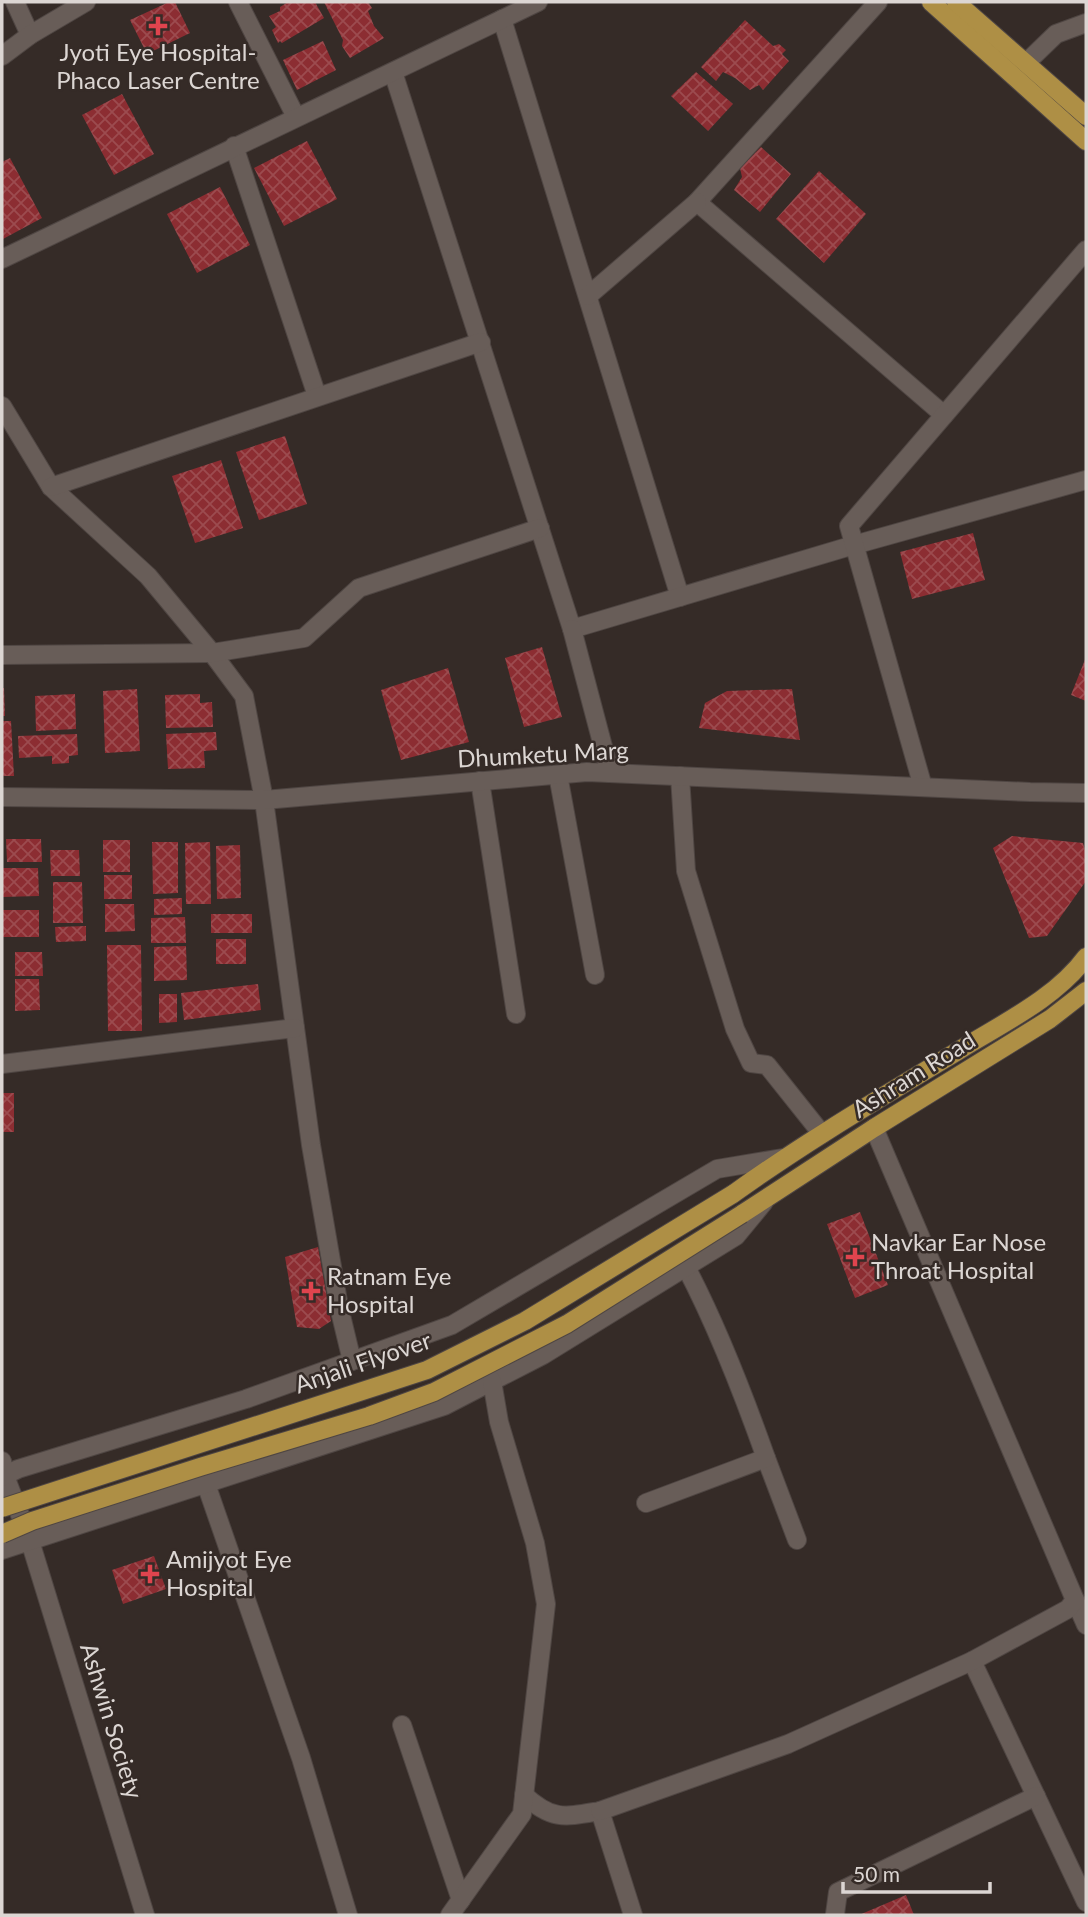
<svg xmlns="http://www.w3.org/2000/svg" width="1088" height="1917" font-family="Lato,sans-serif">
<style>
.building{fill:url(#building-cross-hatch)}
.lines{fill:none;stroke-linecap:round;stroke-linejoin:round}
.minor-casing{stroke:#4f4643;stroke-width:20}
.major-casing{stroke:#4f4643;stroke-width:20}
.minor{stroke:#685d58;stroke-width:18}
.major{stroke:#ae8f45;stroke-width:18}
.major-bridge-casing{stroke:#4f4643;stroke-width:20;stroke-linecap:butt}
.major-bridge{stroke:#ae8f45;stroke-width:18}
.health-dot{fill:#e0444e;stroke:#352b27;stroke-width:2.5}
.labels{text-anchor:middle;stroke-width:5;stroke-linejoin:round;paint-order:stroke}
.poi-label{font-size:24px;fill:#dcd6d3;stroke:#352b27;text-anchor:start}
.street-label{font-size:24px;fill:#dcd6d3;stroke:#352b27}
</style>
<defs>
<pattern id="building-cross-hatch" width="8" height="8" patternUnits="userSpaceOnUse" patternTransform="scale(1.75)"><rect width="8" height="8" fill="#8c2d32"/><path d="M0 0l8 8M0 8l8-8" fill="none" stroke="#9c4b4f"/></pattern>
</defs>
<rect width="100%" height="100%" fill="#352b27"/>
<g class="building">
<path d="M169,2H175L190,33L147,54L130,20Z"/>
<path d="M288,2H315L324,18L282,43L280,41L278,43L272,30L276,27L269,16L280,11V7Z"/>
<path d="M324,2H368L372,8L368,11L374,26L384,38L350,58L342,46L343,40Z"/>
<path d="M745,20L773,46L779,44L786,50L782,54L789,61L763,90L759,85L750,90L735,78L723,72L716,81L701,67Z"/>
<path d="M323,41L336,70L297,90L283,60Z"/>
<path d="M696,72L733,104L708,131L671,96Z"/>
<path d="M122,94L154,154L114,175L82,115Z"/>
<path d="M307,141L337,199L284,226L254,168Z"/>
<path d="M761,147L791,174L760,212L734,190L742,177L740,168Z"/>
<path d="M10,158L42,218L3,239L2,162Z"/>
<path d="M819,171L866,214L824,263L776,219Z"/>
<path d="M220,187L250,245L197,273L167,214Z"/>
<path d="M285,436L307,504L259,520L236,452Z"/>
<path d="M221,460L243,528L195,543L172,476Z"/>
<path d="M973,533L985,580L912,599L900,552Z"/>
<path d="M542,647L562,717L524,727L505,658Z"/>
<path d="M1086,657V701L1071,695Z"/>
<path d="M448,668L469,742L401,760L381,690Z"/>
<path d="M2,688H4L5,716H2Z"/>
<path d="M137,689L140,751L105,753L103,691Z"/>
<path d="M792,689L800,740L699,728L705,703L727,691Z"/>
<path d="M75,694L76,729L36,731L35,696Z"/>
<path d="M200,694V703L212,702L213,727L166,728L165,695Z"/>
<path d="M2,721H11L14,776H2Z"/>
<path d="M216,732L217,750L204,751L205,768L168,769L166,734Z"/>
<path d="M77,734L78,755L69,756V763L52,764V756L19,758L18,736Z"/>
<path d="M1012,836L1083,843L1086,854V881L1047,936L1029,938L993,848Z"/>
<path d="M6,839H41L42,862H7Z"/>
<rect x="103" y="840" width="27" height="32"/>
<path d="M152,842H178V893L153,894Z"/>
<path d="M210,842L211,904H186L185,843Z"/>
<path d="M240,845L241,898L217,899L216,846Z"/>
<path d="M50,850H79L80,876H51Z"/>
<path d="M2,868H38L39,896L2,897Z"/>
<rect x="104" y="875" width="28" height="24"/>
<path d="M53,882H82L83,923H53Z"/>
<path d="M182,898V914L154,915V899Z"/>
<path d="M105,904H134L135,931L105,932Z"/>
<rect x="2" y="910" width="37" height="27"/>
<rect x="211" y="914" width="41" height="19"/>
<path d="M185,917L186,943H151V918Z"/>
<path d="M86,926V941L56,942L55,927Z"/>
<rect x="216" y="939" width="30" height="25"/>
<path d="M107,945H141L142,1031H108Z"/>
<path d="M186,946L187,980L154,981V947Z"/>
<path d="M15,952H42L43,976H15Z"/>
<path d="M15,979H39L40,1010L15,1011Z"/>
<path d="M258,984L261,1010L184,1020L181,993Z"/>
<path d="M159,994H177V1022L159,1023Z"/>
<rect x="2" y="1093" width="12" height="39"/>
<path d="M860,1212L888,1285L855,1298L827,1224Z"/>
<path d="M318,1247L331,1321L319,1329L297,1327L285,1257Z"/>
<path d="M154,1556L166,1589L123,1604L112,1570Z"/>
<path d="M906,1895L914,1915H859Z"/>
</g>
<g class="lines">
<g class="minor-casing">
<g id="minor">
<path d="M15,2L30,35"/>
<path d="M238,2L296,117"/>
<path d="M878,2L697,202L944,415"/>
<path d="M502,19L680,597"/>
<path d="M2,56L30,35L86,2"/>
<path d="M1027,62L1056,34L1086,23"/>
<path d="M393,72L572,629L854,545L1086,480"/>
<path d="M234,146L317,396"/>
<path d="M2,259L538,2"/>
<path d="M588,296L697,202"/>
<path d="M2,406L51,487L148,576L212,653L244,696L264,800L311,1145L339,1307L352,1361"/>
<path d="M51,487L481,342"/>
<path d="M572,629L610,773"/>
<path d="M2,655L212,653L304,638L359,588L540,528"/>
<path d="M558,775L595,975"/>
<path d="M680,776L686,871L735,1029L751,1063L767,1065L822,1134"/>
<path d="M480,781L516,1014"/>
<path d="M923,787L849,526L1086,250"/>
<path d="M2,797L264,800L587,772L1030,792L1086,793"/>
<path d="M2,1064L295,1028"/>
<path d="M766,1458L797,1540"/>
<path d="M2,1461L5,1476L30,1541L145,1915"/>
<path d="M2,1477L18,1469L246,1399L452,1325L717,1169L783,1158"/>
<path d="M206,1484L301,1758L348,1915"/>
<path d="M646,1503L766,1458C743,1393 718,1328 686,1267"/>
<path d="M2,1550L444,1406L543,1355L736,1236L764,1202"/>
<path d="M1075,1600L1086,1625"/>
<path d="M972,1661L1086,1902"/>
<path d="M402,1725L461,1900"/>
<path d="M524,1795C552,1821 565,1817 600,1811L633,1915"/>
<path d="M600,1811L788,1744L972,1661L1068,1609L1075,1600L874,1128"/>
<path d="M835,1914L838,1892L1036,1796"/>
<path d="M450,1915L522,1814L546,1604L535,1543L499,1422L492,1381"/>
</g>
</g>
<g class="major-casing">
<g id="major">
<path d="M931,2L1086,141"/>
<path d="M956,2L1086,116"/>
<path d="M733,1194C805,1142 882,1097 958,1051C1001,1024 1055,999 1086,957"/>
<path d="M742,1214L874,1128L1050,1019L1086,991"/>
</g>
</g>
<use href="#minor" class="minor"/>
<use href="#major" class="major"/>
<g class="major-bridge-casing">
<g id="major-bridge">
<path d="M2,1508L427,1370L525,1321L733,1194"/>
<path d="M2,1534L32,1521L200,1467L369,1416L434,1392L567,1324L742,1214"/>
</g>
</g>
<use href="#major-bridge" class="major-bridge"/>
</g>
<g class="health-dot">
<path d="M154.5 15.5h7v7h7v7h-7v7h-7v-7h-7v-7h7z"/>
<path d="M851.5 1246.5h7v7h7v7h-7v7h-7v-7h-7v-7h7z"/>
<path d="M307.5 1280.5h7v7h7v7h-7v7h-7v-7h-7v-7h7z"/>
<path d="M146.5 1563.5h7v7h7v7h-7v7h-7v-7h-7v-7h7z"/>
</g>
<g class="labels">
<g class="poi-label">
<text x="158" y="61" text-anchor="middle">Jyoti Eye Hospital-<tspan x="158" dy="28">Phaco Laser Centre</tspan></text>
<text x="871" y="1251">Navkar Ear Nose<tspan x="871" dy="28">Throat Hospital</tspan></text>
<text x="327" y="1285">Ratnam Eye<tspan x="327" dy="28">Hospital</tspan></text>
<text x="166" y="1568">Amijyot Eye<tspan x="166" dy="28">Hospital</tspan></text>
</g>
<g class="street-label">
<text transform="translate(543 755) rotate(-3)" y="8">Dhumketu Marg</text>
<text transform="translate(914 1075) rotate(-32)" y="8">Ashram Road</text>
<text transform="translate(363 1363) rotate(-19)" y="8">Anjali Flyover</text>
<text transform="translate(111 1721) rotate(73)" y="8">Ashwin Society</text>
</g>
</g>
<rect width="1088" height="1917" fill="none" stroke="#dcd6d3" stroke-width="7"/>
<path d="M843 1882v10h147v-10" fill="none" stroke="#dcd6d3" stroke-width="3.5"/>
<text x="853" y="1882" font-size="21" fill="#dcd6d3" stroke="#352b27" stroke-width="5" paint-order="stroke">50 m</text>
</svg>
